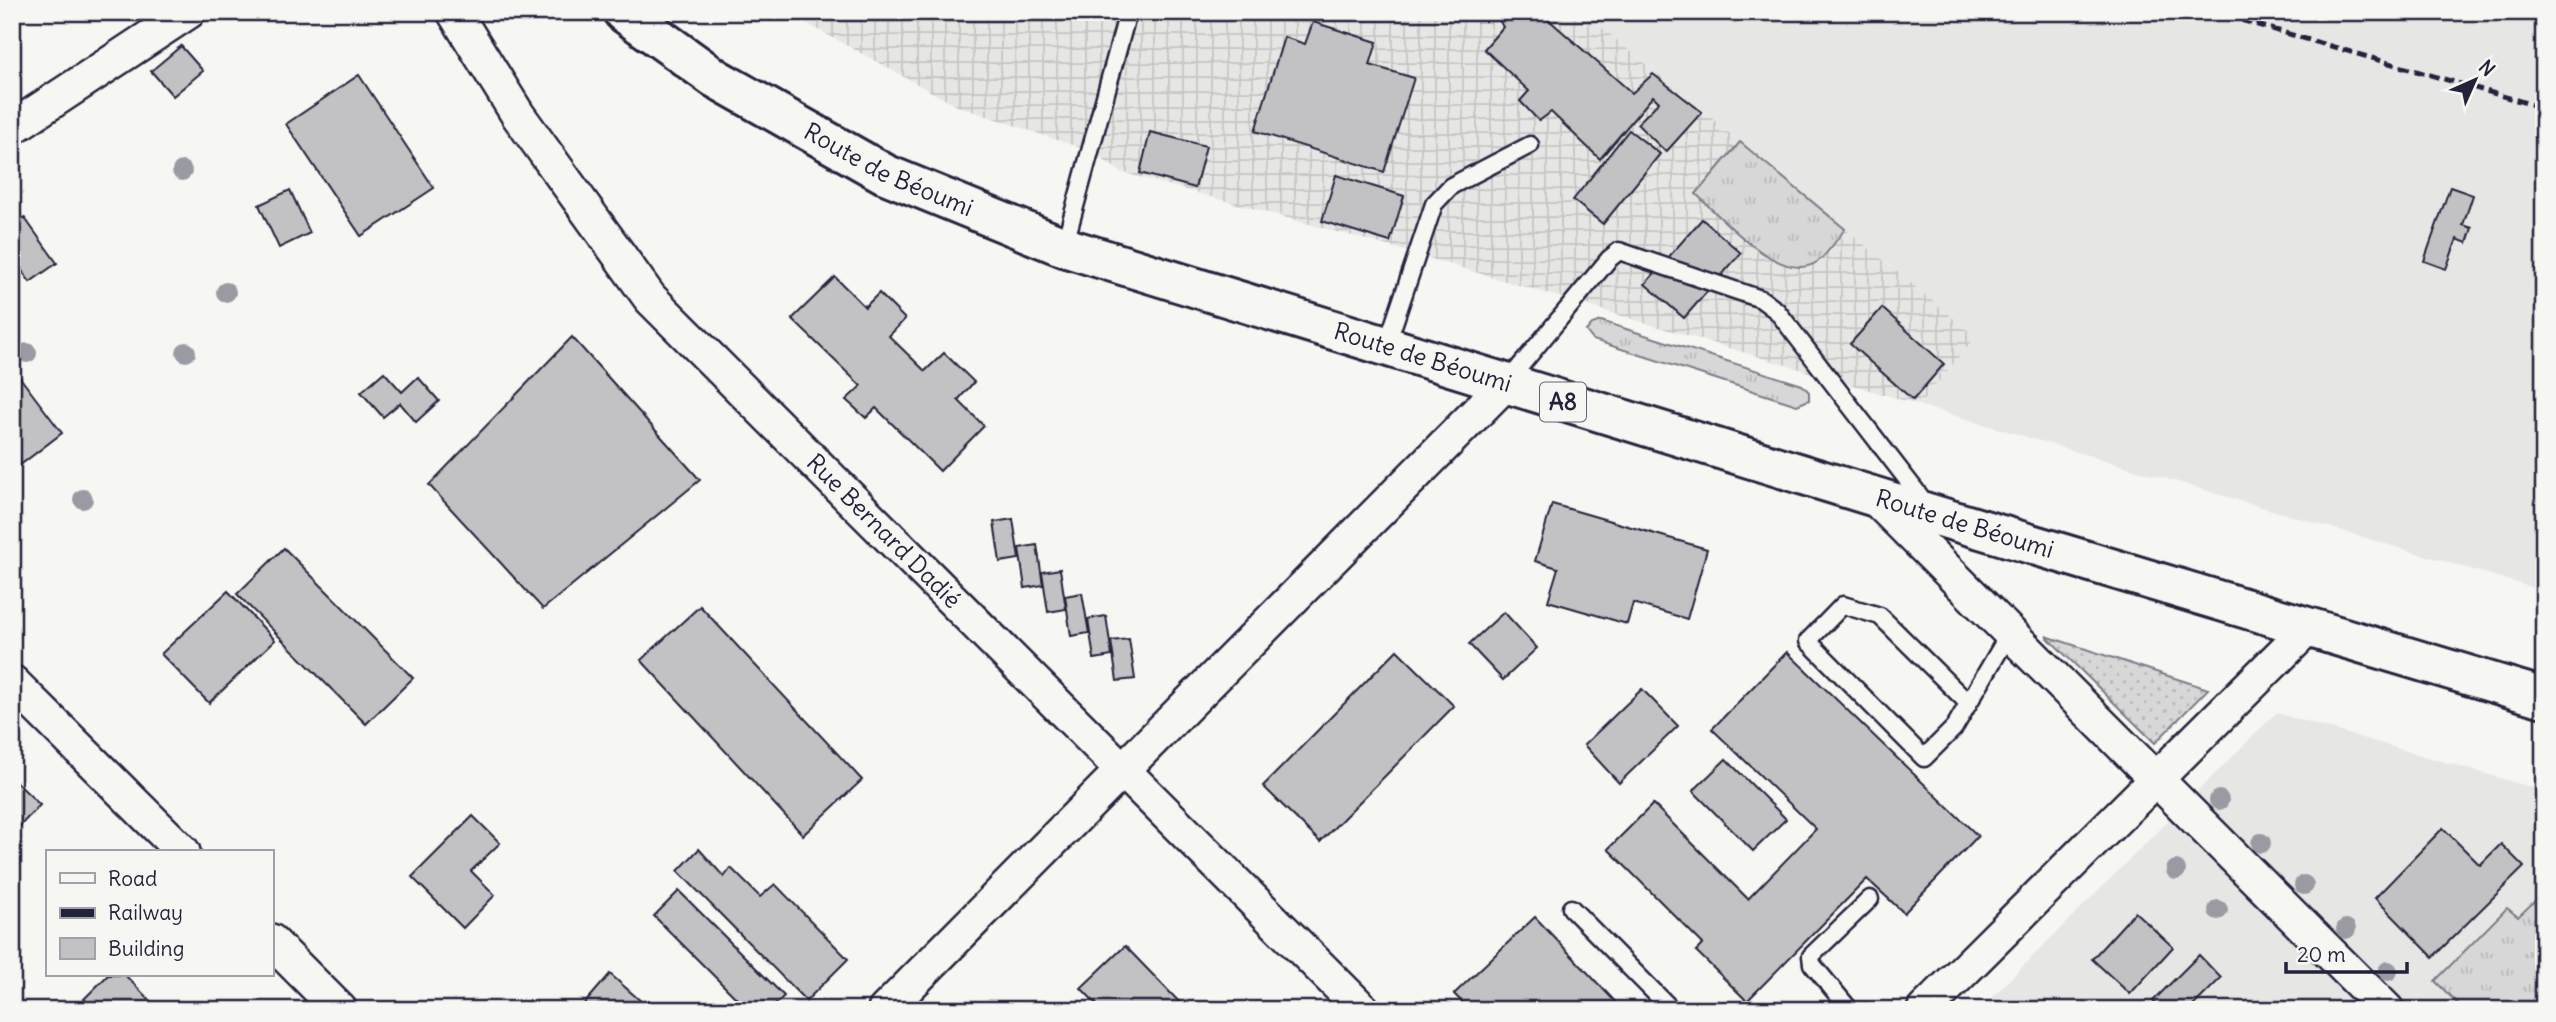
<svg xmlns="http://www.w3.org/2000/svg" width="2556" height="1022" font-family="Delius,sans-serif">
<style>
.built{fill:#e6e6e4}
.industrial{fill:url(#industrial-grid)}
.grass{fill:url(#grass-tufts);stroke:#7c7c89;stroke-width:2}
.park{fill:url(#park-dots);stroke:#7c7c89;stroke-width:2}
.building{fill:#c2c2c4;stroke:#22223b;stroke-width:2}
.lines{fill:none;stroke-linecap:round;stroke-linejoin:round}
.service-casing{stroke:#22223b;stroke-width:21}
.minor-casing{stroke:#22223b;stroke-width:38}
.primary-casing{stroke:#22223b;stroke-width:44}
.service{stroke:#f6f6f2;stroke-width:16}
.minor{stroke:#f6f6f2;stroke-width:33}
.primary{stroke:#f6f6f2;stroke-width:38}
.rail{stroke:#22223b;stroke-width:5;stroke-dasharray:10 5;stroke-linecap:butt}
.tree{fill:#9a9aa3}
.labels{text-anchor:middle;stroke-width:7;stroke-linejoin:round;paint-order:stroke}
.shield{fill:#f6f6f2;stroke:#626272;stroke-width:2}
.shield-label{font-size:23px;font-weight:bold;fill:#22223b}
.street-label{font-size:24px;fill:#22223b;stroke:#f6f6f2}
</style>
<defs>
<pattern id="industrial-grid" width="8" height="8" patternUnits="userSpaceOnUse" patternTransform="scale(1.75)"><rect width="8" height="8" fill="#e6e6e4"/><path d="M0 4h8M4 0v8" fill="none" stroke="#c5c5c4"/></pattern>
<pattern id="grass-tufts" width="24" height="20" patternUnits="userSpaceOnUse" patternTransform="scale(1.75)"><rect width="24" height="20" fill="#d7d7d7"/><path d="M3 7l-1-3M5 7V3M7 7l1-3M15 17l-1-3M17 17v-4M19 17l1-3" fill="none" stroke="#b8b8b9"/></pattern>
<pattern id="park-dots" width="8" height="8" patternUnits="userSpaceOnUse" patternTransform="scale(1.75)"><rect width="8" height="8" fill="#d7d7d7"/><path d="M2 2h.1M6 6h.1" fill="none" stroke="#b8b8b9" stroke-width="1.8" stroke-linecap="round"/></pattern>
</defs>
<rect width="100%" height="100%" fill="#f6f6f2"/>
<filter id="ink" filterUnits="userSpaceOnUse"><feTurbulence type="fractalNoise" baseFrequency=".0143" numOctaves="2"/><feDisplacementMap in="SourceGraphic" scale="14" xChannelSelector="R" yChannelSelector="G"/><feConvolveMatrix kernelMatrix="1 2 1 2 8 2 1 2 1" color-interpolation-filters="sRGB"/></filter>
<g filter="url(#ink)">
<g class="built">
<path d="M1583,12H2544V591L1919,405L1976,337Z"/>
<path d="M2276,713L2544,791V1010H1979Z"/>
</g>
<path class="industrial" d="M786,12H1583L1976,337L1919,405L1395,248L1121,172L1090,151L957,106Z"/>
<g class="grass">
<path d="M1740,142L1845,229C1837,239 1827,255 1817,262C1781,286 1721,217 1696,194Z"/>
<path d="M1601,321L1802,385L1809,392V400L1797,405L1593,340L1586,331L1592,324Z"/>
<path d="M2544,892V1010H2464L2435,981L2507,908L2518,917Z"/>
</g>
<path class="park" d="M2046,636L2208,689L2155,743Z"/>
<g class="building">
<path d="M1495,12H1540L1632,93L1653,74L1702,112L1666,152L1637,124L1659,102L1653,96L1600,159L1551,112L1539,121L1520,101L1529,91L1484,49L1503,27Z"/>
<path d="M1313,22L1377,42L1370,65L1414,78L1384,172L1255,131L1284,37L1305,44Z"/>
<path d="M181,46L203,71L173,96L151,71Z"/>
<path d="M359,75L434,188L361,236L286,124Z"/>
<path d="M1629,130L1660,154L1603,224L1573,200Z"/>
<path d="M1150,132L1206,146L1195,188L1140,173Z"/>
<path d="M1336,175L1404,196L1390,242L1322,221Z"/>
<path d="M2450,187L2473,195L2463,225L2472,228L2467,243L2457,239L2446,269L2424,261Z"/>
<path d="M290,190L310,233L279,248L259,205Z"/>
<path d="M24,217L57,263L30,282L12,257V225Z"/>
<path d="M1702,219L1741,253L1684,318L1645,284Z"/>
<path d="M835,277L865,307L879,293L905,319L889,336L925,371L944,353L974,382L958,400L984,426L940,471L876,408L866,418L846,400L861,386L792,319Z"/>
<path d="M1882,308L1944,364L1913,400L1850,344Z"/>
<path d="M572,337L700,480L543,609L429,485Z"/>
<path d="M12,367L62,433L15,469L12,465Z"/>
<path d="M384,372L402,392L418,377L439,401L416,422L400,403L383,417L361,392Z"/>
<path d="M1552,504L1707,549L1687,619L1633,603L1627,624L1548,601L1558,568L1535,561Z"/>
<path d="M1013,519L1019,559L1000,562L994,522Z"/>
<path d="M1037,545L1043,585L1025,588L1019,548Z"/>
<path d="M284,548L413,678L366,724L237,594Z"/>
<path d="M1060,569L1066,609L1048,612L1042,572Z"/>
<path d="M228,591L275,640L209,703L161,654Z"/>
<path d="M1082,593L1089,633L1071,636L1065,596Z"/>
<path d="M700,606L862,780L803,835L641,660Z"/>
<path d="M1504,612L1537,648L1503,680L1469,644Z"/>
<path d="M1106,616L1112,656L1094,659L1088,619Z"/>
<path d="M1129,639L1135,679L1117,681L1111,641Z"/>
<path d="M1397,650L1454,706L1320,842L1263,786Z"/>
<path d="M1787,652L1978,836L1904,913L1867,879L1747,1001L1696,951L1703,944L1608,849L1653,804L1748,899L1816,829L1712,729Z"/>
<path d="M1642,689L1678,726L1619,783L1584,745Z"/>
<path d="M1726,759L1786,819L1753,851L1693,791Z"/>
<path d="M12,778L40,805L12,834Z"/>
<path d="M473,816L500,843L471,871L495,895L463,928L412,877Z"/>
<path d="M2443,828L2480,865L2501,844L2524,867L2433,957L2375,898Z"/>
<path d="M699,849L724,877L731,868L760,897L775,884L848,959L806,1001L678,871Z"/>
<path d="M679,891L784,996L770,1010H748L654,916Z"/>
<path d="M2135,912L2173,947L2130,994L2092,959Z"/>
<path d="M1535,917L1623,1010H1470L1454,994Z"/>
<path d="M1125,946L1187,1010H1102L1081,988Z"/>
<path d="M2199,955L2221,978L2189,1010H2162L2153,1001Z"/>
<path d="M610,974L651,1010H579Z"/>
<path d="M108,975H125L159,1010H95L84,999Z"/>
</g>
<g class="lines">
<g class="service-casing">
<g id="service">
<path d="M1064,247L1128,12"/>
<path d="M1386,347L1434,204L1451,186L1530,145"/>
<path d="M1507,382L1609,259L1619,251L1761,299L1777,311L1926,504"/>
<path d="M1968,703L1880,616L1843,605L1808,641L1924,758L1954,728L2010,632"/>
<path d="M1571,908L1672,1010"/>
<path d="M1850,1010L1812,964L1811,956L1870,899"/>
</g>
</g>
<g class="minor-casing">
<g id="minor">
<path id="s1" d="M454,12L518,115L650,298L1363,1010"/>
<path d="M12,128L188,12"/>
<path d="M1871,494L2387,1010"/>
<path d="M12,682L183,852"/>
<path d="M271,941L340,1010"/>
<path d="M885,1010L1505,384"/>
<path d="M1924,1010L2309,627"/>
</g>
</g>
<g class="primary-casing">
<g id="primary">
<path id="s2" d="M623,12L715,78L885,174L1064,247L1934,515L2544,698"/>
</g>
</g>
<use href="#service" class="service"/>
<use href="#minor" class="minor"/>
<use href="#primary" class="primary"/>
<path class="rail" d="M2213,12L2544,108"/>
</g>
<g class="tree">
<circle cx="182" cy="171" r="10"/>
<circle cx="226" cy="292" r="10"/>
<circle cx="186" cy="352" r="10"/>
<circle cx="27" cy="353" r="10"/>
<circle cx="83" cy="499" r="10"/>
<circle cx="2219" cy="800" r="10"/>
<circle cx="2261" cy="843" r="10"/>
<circle cx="2176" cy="870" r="10"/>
<circle cx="2304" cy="885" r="10"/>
<circle cx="2218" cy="910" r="10"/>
<circle cx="2346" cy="929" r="10"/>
<circle cx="2388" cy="971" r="10"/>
</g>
</g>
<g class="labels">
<rect class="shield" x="1540" y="382.5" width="46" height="39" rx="5"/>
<g class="shield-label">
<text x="1563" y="410">A8</text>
</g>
<g class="street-label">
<text dy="8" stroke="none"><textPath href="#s2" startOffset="310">Route de Béoumi</textPath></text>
<text dy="8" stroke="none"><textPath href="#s2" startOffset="877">Route de Béoumi</textPath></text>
<text dy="8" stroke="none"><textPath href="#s2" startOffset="1444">Route de Béoumi</textPath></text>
<text dy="8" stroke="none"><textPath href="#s1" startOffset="677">Rue Bernard Dadié</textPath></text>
</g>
</g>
<rect width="2556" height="1022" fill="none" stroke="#f6f6f2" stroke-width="42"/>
<rect x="21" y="21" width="2514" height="980" fill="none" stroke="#22223b" stroke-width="2.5" filter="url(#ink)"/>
<rect x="46" y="850" width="228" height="126" fill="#f6f6f2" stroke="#a1a1a9" stroke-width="2"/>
<rect x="60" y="873" width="35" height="10" fill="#f6f6f2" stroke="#a1a1a9" stroke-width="2"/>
<text x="108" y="886" font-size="21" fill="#22223b">Road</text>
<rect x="60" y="908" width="35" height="10" fill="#22223b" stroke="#a1a1a9" stroke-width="2"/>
<text x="108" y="920" font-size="21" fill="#22223b">Railway</text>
<rect x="60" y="938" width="35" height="21" fill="#c2c2c4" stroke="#a1a1a9" stroke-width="2"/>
<text x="108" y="956" font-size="21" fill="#22223b">Building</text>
<g transform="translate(2475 80) rotate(45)" stroke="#f6f6f2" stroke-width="5" paint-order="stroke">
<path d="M0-5L12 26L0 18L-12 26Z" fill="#22223b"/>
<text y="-10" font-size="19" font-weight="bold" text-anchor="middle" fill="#22223b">N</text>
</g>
<path d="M2286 962v10h121v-10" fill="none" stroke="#22223b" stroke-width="3.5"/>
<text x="2297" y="962" font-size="21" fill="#22223b" stroke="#f6f6f2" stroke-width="5" paint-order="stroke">20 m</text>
</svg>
